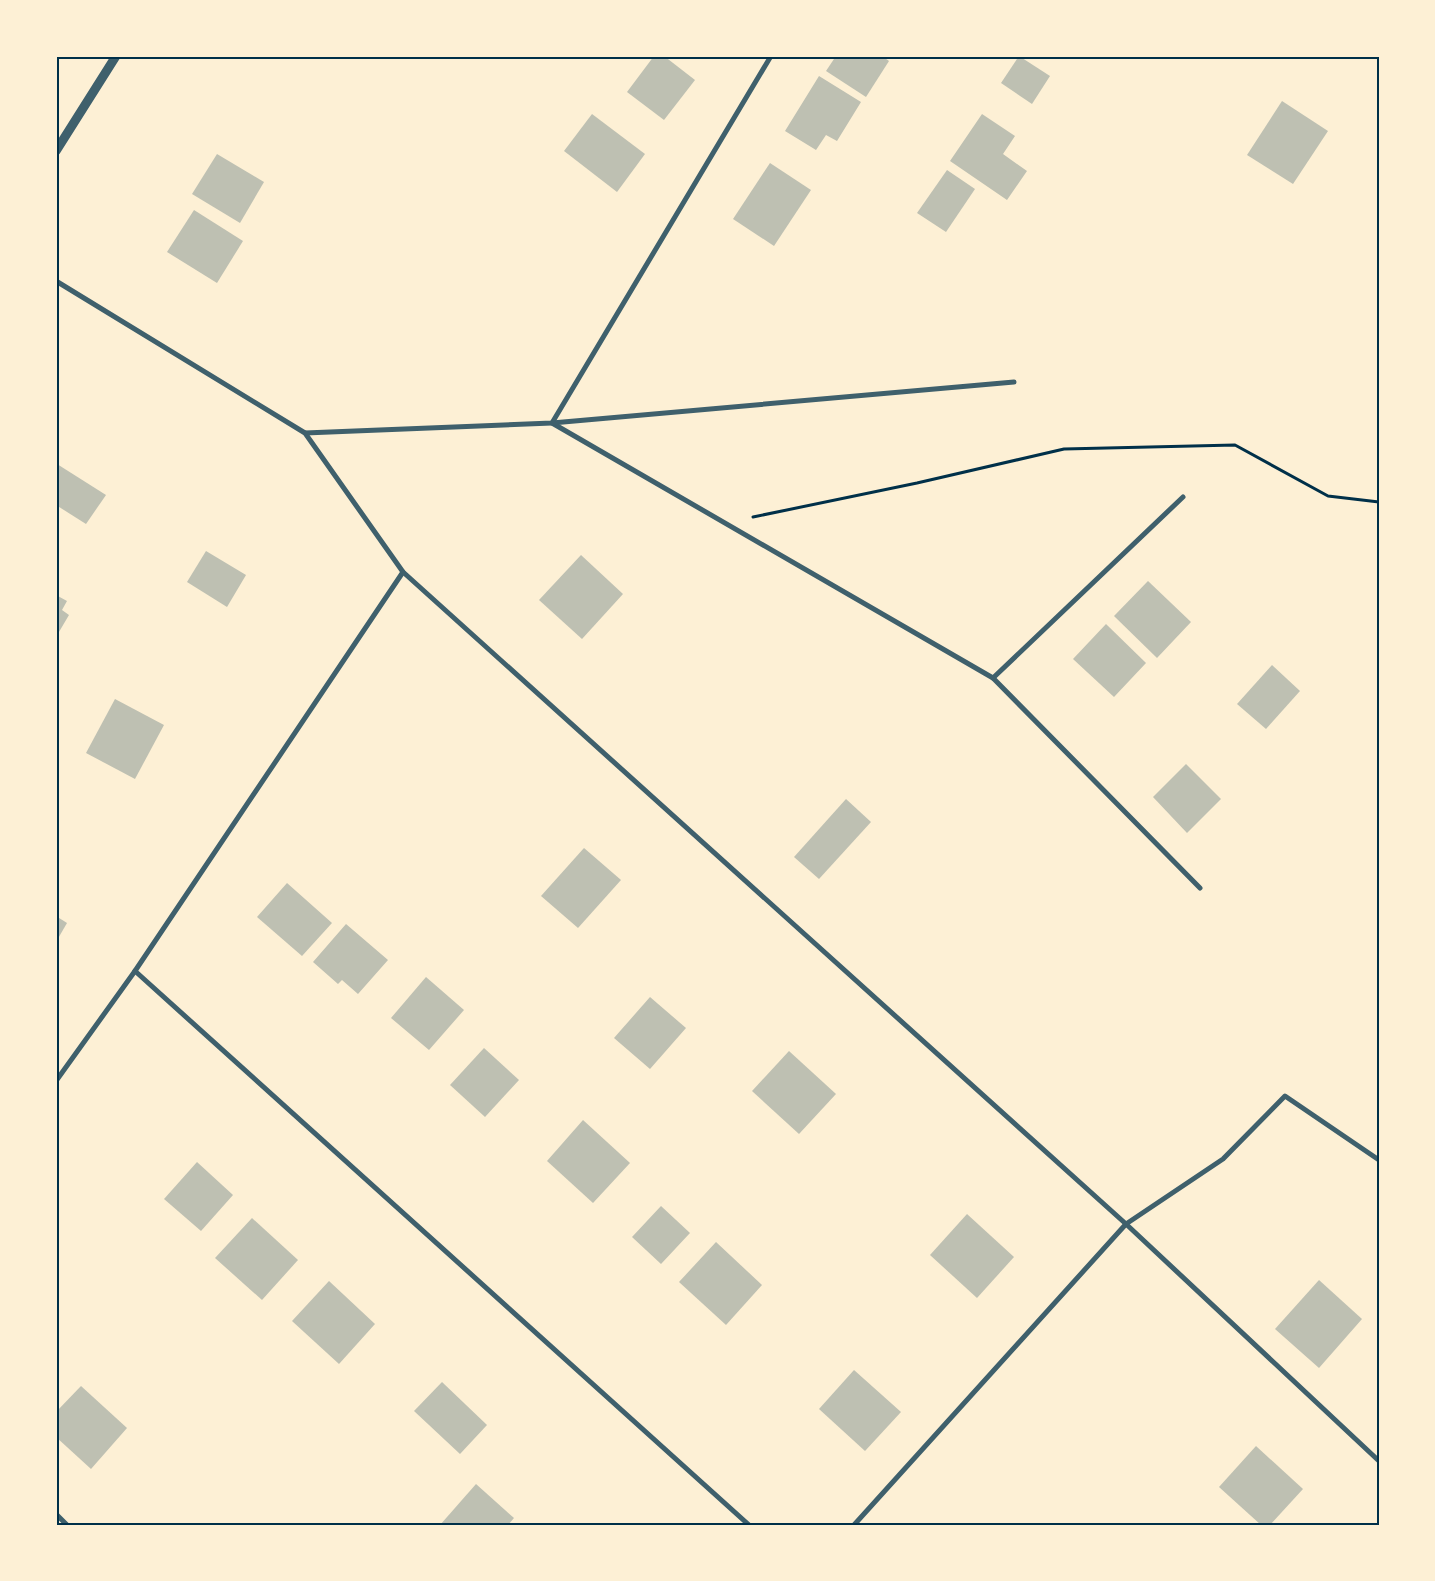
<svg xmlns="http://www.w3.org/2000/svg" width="1435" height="1581" font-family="'Golos Text',sans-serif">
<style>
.building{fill:#bec0b2}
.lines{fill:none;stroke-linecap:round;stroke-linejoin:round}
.path{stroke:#003049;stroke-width:3}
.minor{stroke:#3f606c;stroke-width:5}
.tertiary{stroke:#3f606c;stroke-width:9}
.neatline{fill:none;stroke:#003049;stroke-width:2}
</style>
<rect width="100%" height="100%" fill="#fdf0d5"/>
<g class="building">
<path d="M654,56H664L695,80L664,120L627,92Z"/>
<path d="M836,56H882L889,61L866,97L826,71Z"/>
<path d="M1019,56L1050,76L1032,104L1001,83Z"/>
<path d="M819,76L861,102L837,141L826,135L816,150L785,131Z"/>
<path d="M1282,101L1328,131L1293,184L1247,155Z"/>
<path d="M592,114L645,154L617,192L564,151Z"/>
<path d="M982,114L1015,136L1003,154L1027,171L1007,200L950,161Z"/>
<path d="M217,154L264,182L240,223L192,194Z"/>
<path d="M770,163L811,190L774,246L733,219Z"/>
<path d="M947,170L975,189L946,232L917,213Z"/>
<path d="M194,210L243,241L217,283L167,252Z"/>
<path d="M57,464L106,495L86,524L56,505Z"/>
<path d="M206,551L246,575L227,607L187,582Z"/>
<path d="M581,555L623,594L582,639L539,600Z"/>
<path d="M1148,581L1191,622L1157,658L1114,616Z"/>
<path d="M56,595L67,601L62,610L69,615L56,637Z"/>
<path d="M1106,624L1146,663L1114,697L1073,659Z"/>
<path d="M1272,665L1300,691L1266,729L1237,704Z"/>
<path d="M115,699L164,725L135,779L86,753Z"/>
<path d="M1186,764L1221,799L1187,833L1153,797Z"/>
<path d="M846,799L871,822L819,879L794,857Z"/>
<path d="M584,848L621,880L578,928L541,896Z"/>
<path d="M287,883L332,923L302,956L257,917Z"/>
<path d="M56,916L67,923L56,942Z"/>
<path d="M346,924L388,960L358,994L342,980L338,984L313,962Z"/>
<path d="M426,977L464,1010L429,1050L391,1018Z"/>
<path d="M650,997L686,1028L650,1069L614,1038Z"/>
<path d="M484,1048L519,1080L485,1117L450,1085Z"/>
<path d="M789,1051L836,1094L799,1134L752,1091Z"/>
<path d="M583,1120L630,1163L593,1203L547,1161Z"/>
<path d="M197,1162L233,1195L201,1231L164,1199Z"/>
<path d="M661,1206L690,1233L661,1264L632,1237Z"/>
<path d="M967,1214L1014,1257L977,1298L930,1255Z"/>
<path d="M252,1218L298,1260L262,1300L215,1258Z"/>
<path d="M716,1242L762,1285L726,1325L679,1282Z"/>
<path d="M1319,1280L1362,1319L1319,1368L1275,1329Z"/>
<path d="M329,1281L375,1324L339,1364L292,1321Z"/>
<path d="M854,1370L901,1412L865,1451L819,1409Z"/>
<path d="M442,1382L487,1425L460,1454L414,1411Z"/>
<path d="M81,1386L127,1428L91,1469L56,1437V1412Z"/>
<path d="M1256,1446L1303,1489L1270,1525H1261L1219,1487Z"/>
<path d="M476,1484L514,1518L508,1525H440Z"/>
</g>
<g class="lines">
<path class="path" d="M753,517L917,483L1064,449L1235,445L1328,496L1379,502"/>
<g class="minor">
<path d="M771,56L552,423L993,678L1200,888"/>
<path d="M56,281L305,433L403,572L1126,1224L1379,1461"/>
<path d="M305,433L552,423L1014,382"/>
<path d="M993,678L1183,497"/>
<path d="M135,971L749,1525"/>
<path d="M56,1081L135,971L403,572"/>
<path d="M56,1514L67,1525"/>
<path d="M854,1525L1126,1224L1223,1159L1285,1096L1379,1160"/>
</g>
<path class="tertiary" d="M56,151L116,56"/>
</g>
<rect width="1435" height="1581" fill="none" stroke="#fdf0d5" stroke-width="115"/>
<rect x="58" y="58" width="1320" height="1466" class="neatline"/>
</svg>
